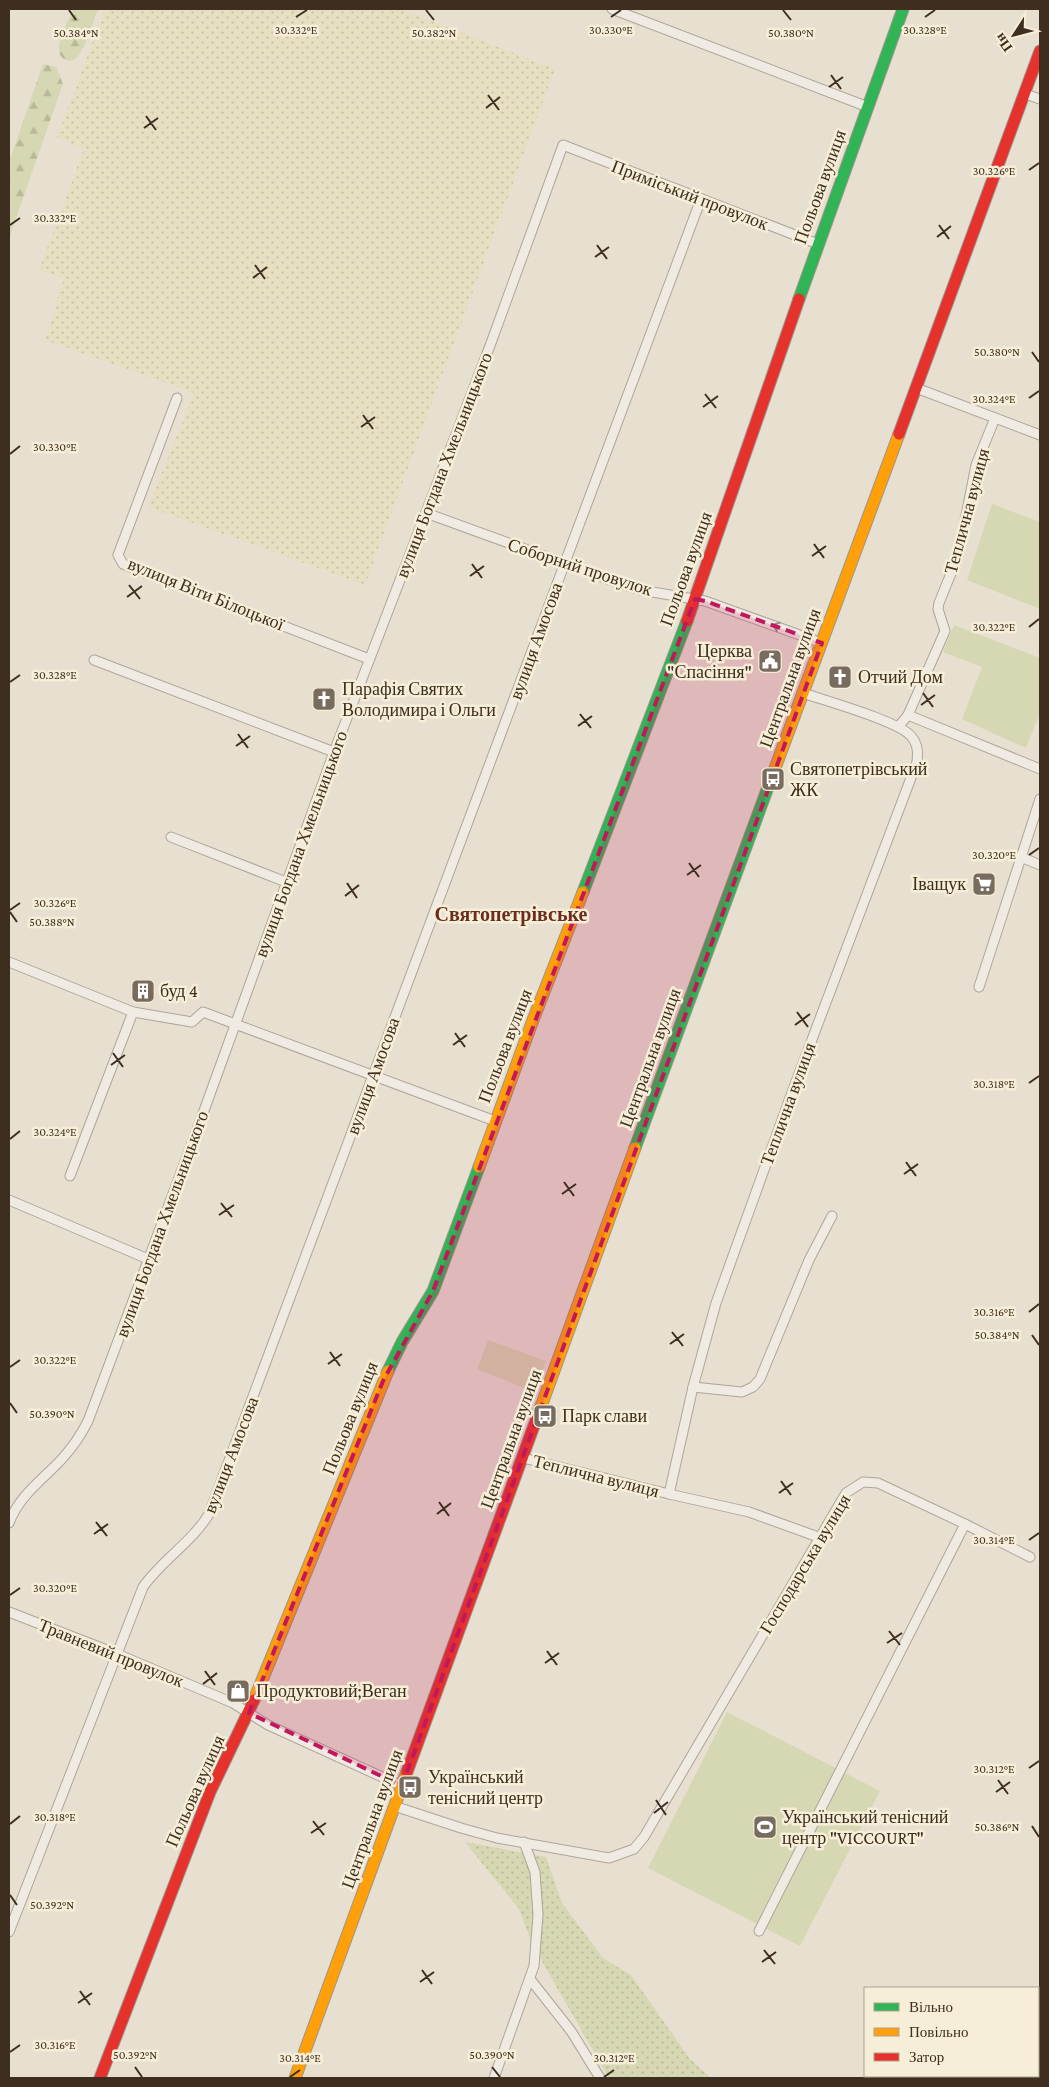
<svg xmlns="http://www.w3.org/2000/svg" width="1049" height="2087" font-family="'Crimson Pro',serif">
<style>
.farmland{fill:url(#farmland-dots)}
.grass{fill:url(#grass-dots)}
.forest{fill:url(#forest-firs)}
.park{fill:#d6d7b3}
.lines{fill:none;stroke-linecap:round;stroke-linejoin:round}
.street-casing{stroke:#ada599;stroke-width:11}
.fast-casing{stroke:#9c958a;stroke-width:13}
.slow-casing{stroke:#9c958a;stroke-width:13}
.jam-casing{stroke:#9c958a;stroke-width:13}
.street{stroke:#efebe3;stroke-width:9}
.fast{stroke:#30b455;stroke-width:11}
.slow{stroke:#ff9f0a;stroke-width:11}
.jam{stroke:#e5322d;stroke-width:11}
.oneway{stroke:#968c82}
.marked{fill:#c2185b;fill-opacity:0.2;stroke:#c2185b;stroke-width:4;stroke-dasharray:10 6;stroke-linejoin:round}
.ticks{fill:none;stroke:#3d2e20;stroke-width:2}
.labels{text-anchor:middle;stroke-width:5;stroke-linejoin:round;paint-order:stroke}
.street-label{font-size:18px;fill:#3d2e20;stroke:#f7eed8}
.poi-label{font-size:18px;fill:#3d2e20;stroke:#f7eed8;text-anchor:start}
.quarter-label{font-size:20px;font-weight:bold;fill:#6b2e1e;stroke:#f7eed8}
.ticks-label{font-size:12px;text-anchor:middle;fill:#3d2e20;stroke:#f7eed8;stroke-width:5;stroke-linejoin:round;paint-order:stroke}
</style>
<defs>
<pattern id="farmland-dots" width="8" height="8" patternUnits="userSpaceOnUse" patternTransform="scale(1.25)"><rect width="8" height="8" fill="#e6dfc2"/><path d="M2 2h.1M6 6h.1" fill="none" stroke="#c6c0a6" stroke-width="1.8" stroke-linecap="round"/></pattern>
<pattern id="grass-dots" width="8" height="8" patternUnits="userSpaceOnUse" patternTransform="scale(1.25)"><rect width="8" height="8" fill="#d6d7b3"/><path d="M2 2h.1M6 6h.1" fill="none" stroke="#b9b99a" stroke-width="1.8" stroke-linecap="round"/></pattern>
<pattern id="forest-firs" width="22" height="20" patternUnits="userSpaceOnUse" patternTransform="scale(1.25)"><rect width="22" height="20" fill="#d6d7b3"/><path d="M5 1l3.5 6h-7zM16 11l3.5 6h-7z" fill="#b9b99a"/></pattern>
</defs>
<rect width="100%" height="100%" fill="#e7e0d1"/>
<path class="farmland" d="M105,9H401L555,69L365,585L148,507L194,393L45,340L64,278L39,270L84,149L57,137Z"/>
<path class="grass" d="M465,1842L546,1857L562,1903L603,1958L631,1975L690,2059L711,2078H609L533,1946L519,1909Z"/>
<g class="forest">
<path d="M73,9H98C92,24 88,43 78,56C72,65 59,60 59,50C58,40 69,19 73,9Z"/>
<path d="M43,64L56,67L63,84L9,238V162Z"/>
</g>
<g class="park">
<path d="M992,504L1040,522V609L967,580Z"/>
<path d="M954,625L1040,658V713L1026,748L962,719L982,667L943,652Z"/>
<path d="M488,1340L546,1361L534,1392L477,1369Z"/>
<path d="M727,1712L880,1791L800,1946L648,1868Z"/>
</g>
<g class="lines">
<g class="street-casing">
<g id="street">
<path d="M612,9L868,107"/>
<path d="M1025,94L1040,99"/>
<path d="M916,388L1040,435"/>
<path d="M177,398L118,555L123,564L369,659"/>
<path d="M426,513L613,581L641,590L705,601L822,643"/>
<path d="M94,660L334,752"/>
<path d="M908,715L1040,769"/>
<path d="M899,726L908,715L945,631L938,609L939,603L958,556L976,465L995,418"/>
<path d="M171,837L286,882"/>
<path d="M1021,857L1040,865"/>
<path d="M9,962L133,1012"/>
<path d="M979,987L1040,799"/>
<path d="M70,1176L133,1012L192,1022L203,1012L495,1121"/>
<path d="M9,1200L148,1259"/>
<path d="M693,1387L742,1392L753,1387L760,1379L809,1260L832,1216"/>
<path d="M523,1458L669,1494L693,1387L716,1303L791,1095L917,762C918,752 918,744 911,736C898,721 826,701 803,693"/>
<path d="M669,1494L749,1512L821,1538"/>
<path d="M9,1523C19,1496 41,1481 61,1460C72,1448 81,1435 88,1421L201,1119L334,752L491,343L563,145L818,244"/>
<path d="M965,1524L1030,1557"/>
<path d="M9,1612L117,1654L233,1703L268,1725L402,1786"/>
<path d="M394,1806L461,1828L497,1838L609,1858L634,1849L644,1837L846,1493L863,1482L878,1483L965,1524L759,1931"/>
<path d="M9,1932L143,1587C162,1560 192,1542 209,1514L701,199"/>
<path d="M530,1979L571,2031L600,2078"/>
<path d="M494,2078L534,1966L538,1915L535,1872L524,1842"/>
</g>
</g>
<g class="fast-casing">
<g id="fast">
<path d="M799,299L903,9"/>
<path d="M583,892L687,621"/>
<path d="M635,1148L774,771"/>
<path d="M388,1371L402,1342L433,1291L479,1167"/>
</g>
</g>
<g class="slow-casing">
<g id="slow">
<path d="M774,771L899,434"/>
<path d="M479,1167L533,1020L583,892"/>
<path d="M539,1412L635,1148"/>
<path d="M254,1700L388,1371"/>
<path d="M295,2078L407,1772"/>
</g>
</g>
<g class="jam-casing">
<g id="jam">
<path d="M899,434L1040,51"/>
<path d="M687,621L799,299"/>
<path d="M407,1772L539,1412"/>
<path d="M100,2078L210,1792L254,1700"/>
</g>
</g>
<use href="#street" class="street"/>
<use href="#fast" class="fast"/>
<use href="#slow" class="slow"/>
<use href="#jam" class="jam"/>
</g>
<defs><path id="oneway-chevron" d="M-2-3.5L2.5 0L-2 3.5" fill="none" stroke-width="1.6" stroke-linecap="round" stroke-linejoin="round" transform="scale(1.25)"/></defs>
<use class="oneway" href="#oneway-chevron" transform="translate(776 626) rotate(-161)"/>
<path class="marked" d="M695,599L705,601L822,643L402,1786L249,1713L383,1381L433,1291Z"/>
<path class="ticks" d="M69,10L76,20M426,10L434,20M783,10L791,20M296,17L307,10M611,17L621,10M925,17L935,10M831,75L841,89M829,87L843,77M488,95L499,110M486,108L500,97M146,116L156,130M144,128L158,118M1029,170L1039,163M10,225L20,218M939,225L949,239M937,237L951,226M597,245L607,259M595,257L609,247M255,265L265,279M253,278L267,267M1032,352L1039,362M705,394L716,408M1029,398L1039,391M703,407L718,396M363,415L373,429M361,427L375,417M10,454L20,446M814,544L824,558M812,556L826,546M472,564L482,578M470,576L484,566M129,585L140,599M127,597L142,586M1029,627L1039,619M10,682L20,675M923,693L933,707M921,705L935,695M580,714L591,728M578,726L592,716M238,734L248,748M236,746L250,736M1029,855L1039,848M689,863L699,877M687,875L701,865M347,883L357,898M345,896L359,885M10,910L20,903M10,912L17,922M797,1012L808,1027M795,1025L810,1014M455,1033L465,1047M453,1045L467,1035M113,1053L123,1067M111,1065L125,1055M1029,1083L1039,1076M10,1139L20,1131M906,1162L916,1176M904,1174L918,1164M564,1182L574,1196M562,1194L576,1184M221,1203L232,1217M219,1215L234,1205M1029,1312L1039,1304M672,1332L683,1346M1032,1335L1039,1345M670,1344L684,1334M330,1352L340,1366M328,1364L342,1354M10,1367L20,1360M10,1403L17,1413M781,1481L791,1495M779,1493L793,1483M439,1502L449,1516M437,1514L451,1503M96,1522L107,1536M94,1534L108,1524M1029,1540L1039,1533M10,1595L20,1588M889,1631L900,1645M887,1643L902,1633M547,1651L557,1665M545,1663L559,1653M205,1671L215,1685M203,1684L217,1673M1029,1768L1039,1761M998,1780L1008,1794M996,1792L1010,1782M656,1800L666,1815M654,1813L668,1802M313,1821L324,1835M10,1824L20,1816M1032,1826L1039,1837M311,1833L326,1823M10,1895L17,1905M764,1950L775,1964M762,1962L776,1952M422,1970L432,1984M420,1982L434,1972M80,1991L90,2005M78,2003L92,1993M10,2052L20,2045M135,2067L142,2077M492,2067L500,2077M290,2077L300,2070M604,2077L614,2070"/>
<defs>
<g id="civic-square" transform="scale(1.25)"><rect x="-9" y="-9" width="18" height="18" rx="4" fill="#786c5e" stroke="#f7eed8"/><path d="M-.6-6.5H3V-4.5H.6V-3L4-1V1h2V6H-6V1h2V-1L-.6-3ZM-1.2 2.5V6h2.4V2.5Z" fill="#fff"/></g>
<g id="church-square" transform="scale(1.25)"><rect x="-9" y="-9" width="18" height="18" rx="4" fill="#786c5e" stroke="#f7eed8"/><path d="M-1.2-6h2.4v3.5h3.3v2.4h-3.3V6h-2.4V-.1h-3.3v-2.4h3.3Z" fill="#fff"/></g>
<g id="bus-square" transform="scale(1.25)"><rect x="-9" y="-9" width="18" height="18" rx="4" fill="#786c5e" stroke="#f7eed8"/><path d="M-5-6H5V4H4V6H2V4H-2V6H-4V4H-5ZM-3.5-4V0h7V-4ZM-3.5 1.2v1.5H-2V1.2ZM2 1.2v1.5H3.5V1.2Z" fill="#fff"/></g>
<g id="supermarket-square" transform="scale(1.25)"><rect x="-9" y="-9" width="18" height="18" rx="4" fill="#786c5e" stroke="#f7eed8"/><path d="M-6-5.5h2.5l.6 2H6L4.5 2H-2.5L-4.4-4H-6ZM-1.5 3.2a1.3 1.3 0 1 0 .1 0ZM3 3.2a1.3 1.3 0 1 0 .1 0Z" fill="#fff"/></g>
<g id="building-square" transform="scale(1.25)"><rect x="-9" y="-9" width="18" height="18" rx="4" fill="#786c5e" stroke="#f7eed8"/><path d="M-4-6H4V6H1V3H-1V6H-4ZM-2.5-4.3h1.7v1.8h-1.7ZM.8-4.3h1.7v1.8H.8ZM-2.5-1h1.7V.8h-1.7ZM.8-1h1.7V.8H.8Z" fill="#fff"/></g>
<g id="shop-square" transform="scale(1.25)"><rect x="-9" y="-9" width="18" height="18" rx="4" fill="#786c5e" stroke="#f7eed8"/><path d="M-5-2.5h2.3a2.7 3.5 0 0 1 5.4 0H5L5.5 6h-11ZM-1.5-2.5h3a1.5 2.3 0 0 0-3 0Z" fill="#fff"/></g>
<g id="stadium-square" transform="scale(1.25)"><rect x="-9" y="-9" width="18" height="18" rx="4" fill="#786c5e" stroke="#f7eed8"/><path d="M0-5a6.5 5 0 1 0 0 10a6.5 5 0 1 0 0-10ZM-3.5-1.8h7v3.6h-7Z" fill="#fff"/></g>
</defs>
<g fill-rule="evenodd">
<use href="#civic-square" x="770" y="661"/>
<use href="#church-square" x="840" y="677"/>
<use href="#church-square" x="324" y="699"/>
<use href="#bus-square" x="773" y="779"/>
<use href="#supermarket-square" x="984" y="884"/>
<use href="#building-square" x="143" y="991"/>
<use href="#bus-square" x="545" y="1416"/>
<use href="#shop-square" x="238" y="1691"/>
<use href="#bus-square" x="410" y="1787"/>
<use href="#stadium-square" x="765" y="1827"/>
</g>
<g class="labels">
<g class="street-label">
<text transform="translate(820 187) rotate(-70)" y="6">Польова вулиця</text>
<text transform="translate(690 195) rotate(21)" y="6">Приміський провулок</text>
<text transform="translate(444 465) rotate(-69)" y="6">вулиця Богдана Хмельницького</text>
<text transform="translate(967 511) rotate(-75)" y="6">Теплична вулиця</text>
<text transform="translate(580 567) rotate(18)" y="6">Соборний провулок</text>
<text transform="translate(686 569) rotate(-70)" y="6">Польова вулиця</text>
<text transform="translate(206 594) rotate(22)" y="6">вулиця Віти Білоцької</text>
<text transform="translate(536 641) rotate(-70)" y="6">вулиця Амосова</text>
<text transform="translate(790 678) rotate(-70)" y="6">Центральна вулиця</text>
<text transform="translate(301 844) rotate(-70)" y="6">вулиця Богдана Хмельницького</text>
<text transform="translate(505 1046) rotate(-69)" y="6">Польова вулиця</text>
<text transform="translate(650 1058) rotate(-70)" y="6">Центральна вулиця</text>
<text transform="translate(373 1076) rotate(-70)" y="6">вулиця Амосова</text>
<text transform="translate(788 1104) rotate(-70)" y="6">Теплична вулиця</text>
<text transform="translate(162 1224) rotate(-70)" y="6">вулиця Богдана Хмельницького</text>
<text transform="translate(350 1418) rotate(-68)" y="6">Польова вулиця</text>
<text transform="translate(511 1439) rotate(-70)" y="6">Центральна вулиця</text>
<text transform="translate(231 1455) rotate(-69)" y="6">вулиця Амосова</text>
<text transform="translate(596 1476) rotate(14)" y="6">Теплична вулиця</text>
<text transform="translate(805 1564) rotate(-59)" y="6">Господарська вулиця</text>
<text transform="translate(111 1653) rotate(22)" y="6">Травневий провулок</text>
<text transform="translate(195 1791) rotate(-66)" y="6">Польова вулиця</text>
<text transform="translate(372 1819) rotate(-70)" y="6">Центральна вулиця</text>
</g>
<g class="poi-label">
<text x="752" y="657" text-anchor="end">Церква<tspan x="752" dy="21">"Спасіння"</tspan></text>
<text x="858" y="683">Отчий Дом</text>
<text x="342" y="695">Парафія Святих<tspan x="342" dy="21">Володимира і Ольги</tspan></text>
<text x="790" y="775">Святопетрівський<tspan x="790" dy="21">ЖК</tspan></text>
<text x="966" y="890" text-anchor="end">Іващук</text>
<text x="160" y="997">буд 4</text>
<text x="562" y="1422">Парк слави</text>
<text x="256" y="1697">Продуктовий;Веган</text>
<text x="428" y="1783">Український<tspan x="428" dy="21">тенісний центр</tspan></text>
<text x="782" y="1823">Український тенісний<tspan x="782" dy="21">центр "VICCOURT"</tspan></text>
</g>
<g class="quarter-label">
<text x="511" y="921">Святопетрівське</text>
</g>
</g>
<g class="ticks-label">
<text x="296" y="34">30.332°E</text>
<text x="611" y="34">30.330°E</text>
<text x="925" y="34">30.328°E</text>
<text x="76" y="37">50.384°N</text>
<text x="434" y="37">50.382°N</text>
<text x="791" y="37">50.380°N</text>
<text x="994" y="175">30.326°E</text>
<text x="55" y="222">30.332°E</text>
<text x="997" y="356">50.380°N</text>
<text x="994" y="403">30.324°E</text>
<text x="55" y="451">30.330°E</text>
<text x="994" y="631">30.322°E</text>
<text x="55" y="679">30.328°E</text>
<text x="994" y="859">30.320°E</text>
<text x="55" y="907">30.326°E</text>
<text x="52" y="926">50.388°N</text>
<text x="994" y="1088">30.318°E</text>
<text x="55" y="1136">30.324°E</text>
<text x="994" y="1316">30.316°E</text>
<text x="997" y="1339">50.384°N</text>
<text x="55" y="1364">30.322°E</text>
<text x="52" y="1418">50.390°N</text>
<text x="994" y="1544">30.314°E</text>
<text x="55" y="1592">30.320°E</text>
<text x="994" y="1773">30.312°E</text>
<text x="55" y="1821">30.318°E</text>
<text x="997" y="1831">50.386°N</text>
<text x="52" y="1909">50.392°N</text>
<text x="55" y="2049">30.316°E</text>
<text x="135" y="2059">50.392°N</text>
<text x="492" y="2059">50.390°N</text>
<text x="300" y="2062">30.314°E</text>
<text x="614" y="2062">30.312°E</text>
</g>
<rect width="1049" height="2087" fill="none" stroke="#3d2e20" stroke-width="20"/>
<rect x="864" y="1987" width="175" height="90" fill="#f7eed8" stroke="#ada18e"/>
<rect x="874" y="2003" width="25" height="8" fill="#30b455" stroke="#ada18e"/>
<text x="909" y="2012" font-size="15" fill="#3d2e20">Вільно</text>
<rect x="874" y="2028" width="25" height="8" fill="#ff9f0a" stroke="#ada18e"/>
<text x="909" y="2037" font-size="15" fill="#3d2e20">Повільно</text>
<rect x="874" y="2053" width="25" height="8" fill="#e5322d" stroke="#ada18e"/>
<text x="909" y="2062" font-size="15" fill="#3d2e20">Затор</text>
<g transform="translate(1014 35) rotate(234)" stroke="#f7eed8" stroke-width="4" paint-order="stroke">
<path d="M0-4L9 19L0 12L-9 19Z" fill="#3d2e20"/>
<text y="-8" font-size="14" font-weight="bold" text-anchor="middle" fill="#3d2e20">Пн</text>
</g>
</svg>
